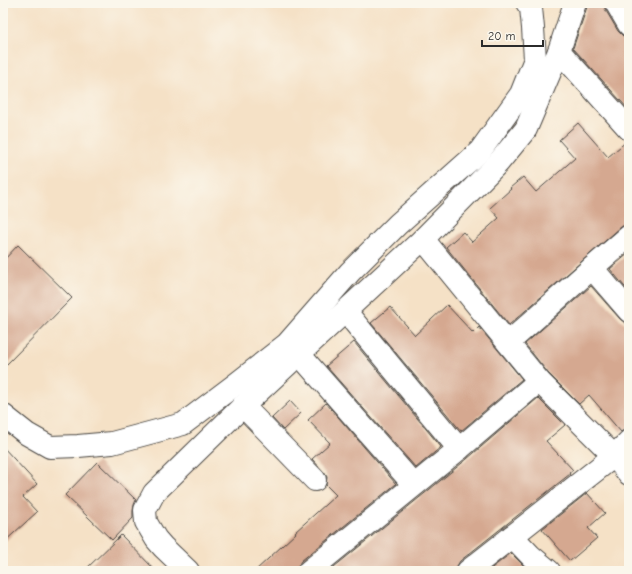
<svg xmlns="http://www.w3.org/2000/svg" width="632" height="574" font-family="'Comic Neue',sans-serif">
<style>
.building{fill:#d5a890}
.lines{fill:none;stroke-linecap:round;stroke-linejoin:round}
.minor-casing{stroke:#494642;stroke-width:24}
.minor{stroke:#fff;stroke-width:22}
</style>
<rect width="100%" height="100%" fill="#fbf7ec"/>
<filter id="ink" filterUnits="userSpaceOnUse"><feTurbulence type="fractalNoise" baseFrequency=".025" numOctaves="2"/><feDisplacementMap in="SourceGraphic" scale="8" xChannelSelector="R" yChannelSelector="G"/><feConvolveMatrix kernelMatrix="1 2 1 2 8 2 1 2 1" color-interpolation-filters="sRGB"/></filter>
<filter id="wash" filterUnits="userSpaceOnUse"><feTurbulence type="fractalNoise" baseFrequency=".012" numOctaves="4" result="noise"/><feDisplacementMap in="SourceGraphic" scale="16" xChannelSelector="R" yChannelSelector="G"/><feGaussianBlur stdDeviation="0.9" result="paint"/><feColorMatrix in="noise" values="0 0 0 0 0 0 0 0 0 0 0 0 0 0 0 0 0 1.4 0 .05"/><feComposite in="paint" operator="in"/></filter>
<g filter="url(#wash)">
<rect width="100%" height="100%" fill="#f5e1c6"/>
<g id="blocks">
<g class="building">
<path d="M587,3H604L605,9L618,31L623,36L627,37L629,41V110L573,48L587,7Z"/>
<path d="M578,123L608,157L627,141H629V224H626L621,227L509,325L446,247L463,232L472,242L499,218L490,208L511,189L510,188L523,177L536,192L575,158L559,140Z"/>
<path d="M18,245L72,298L3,368V261Z"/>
<path d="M629,253V292L610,269Z"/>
<path d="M591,286L620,319L625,323H629V429H625L621,432L589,395L579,404L548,373L525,344Z"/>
<path d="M447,305L473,333L479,327L522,379L461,431L371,323L390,307L415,335Z"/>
<path d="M354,342L441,447L416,468L326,366Z"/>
<path d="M538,398L565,425L546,441L573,470L569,473L570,474L460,561L457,566L456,571H329L467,459Z"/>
<path d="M290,401L301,413L283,430L272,418Z"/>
<path d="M326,403L396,484L301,561L298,566L297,571H255L296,533L295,532L336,495L326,485L327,477L324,472L312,459L330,443L308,420Z"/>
<path d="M3,447L37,484L23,497L37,512L3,543Z"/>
<path d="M97,462L136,500L134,505L133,511V518L112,540L65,495Z"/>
<path d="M587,493L605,513L588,528L597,538L570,561L542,529Z"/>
<path d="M121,535L156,571H84Z"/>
<path d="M511,553L529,571H488Z"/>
</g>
</g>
</g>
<g filter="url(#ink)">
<use href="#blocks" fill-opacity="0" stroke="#494642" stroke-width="1"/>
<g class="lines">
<g class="minor-casing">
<g id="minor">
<path d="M616,3L629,25"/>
<path d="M559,51L629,129"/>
<path d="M423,239L539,381L614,456L629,474"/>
<path d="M592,268L629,311"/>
<path d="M346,312L459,449"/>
<path d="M508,343L592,268L629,236"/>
<path d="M299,354L414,485"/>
<path d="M243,406L315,480"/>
<path d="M3,415L27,434L50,447L78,446L112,443L183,424L236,384L287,344L350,272L398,224L480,151L521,94L535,59L533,28L531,8L527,3"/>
<path d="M512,536L531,556L549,571"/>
<path d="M188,571L163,547L156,539L146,522L145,510L154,493L243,406L423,239L498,163L526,129L559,51L575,3"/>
<path d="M309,571L459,449L539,381"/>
<path d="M468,571L614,456L629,441"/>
</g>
</g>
<use href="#minor" class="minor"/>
</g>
</g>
<rect width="632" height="574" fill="none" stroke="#fbf7ec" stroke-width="16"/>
<path d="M482 40v6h61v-6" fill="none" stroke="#2b2b2b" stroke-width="2"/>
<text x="488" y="40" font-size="12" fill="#2b2b2b" stroke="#fbf7ec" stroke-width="3" paint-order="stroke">20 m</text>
</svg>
